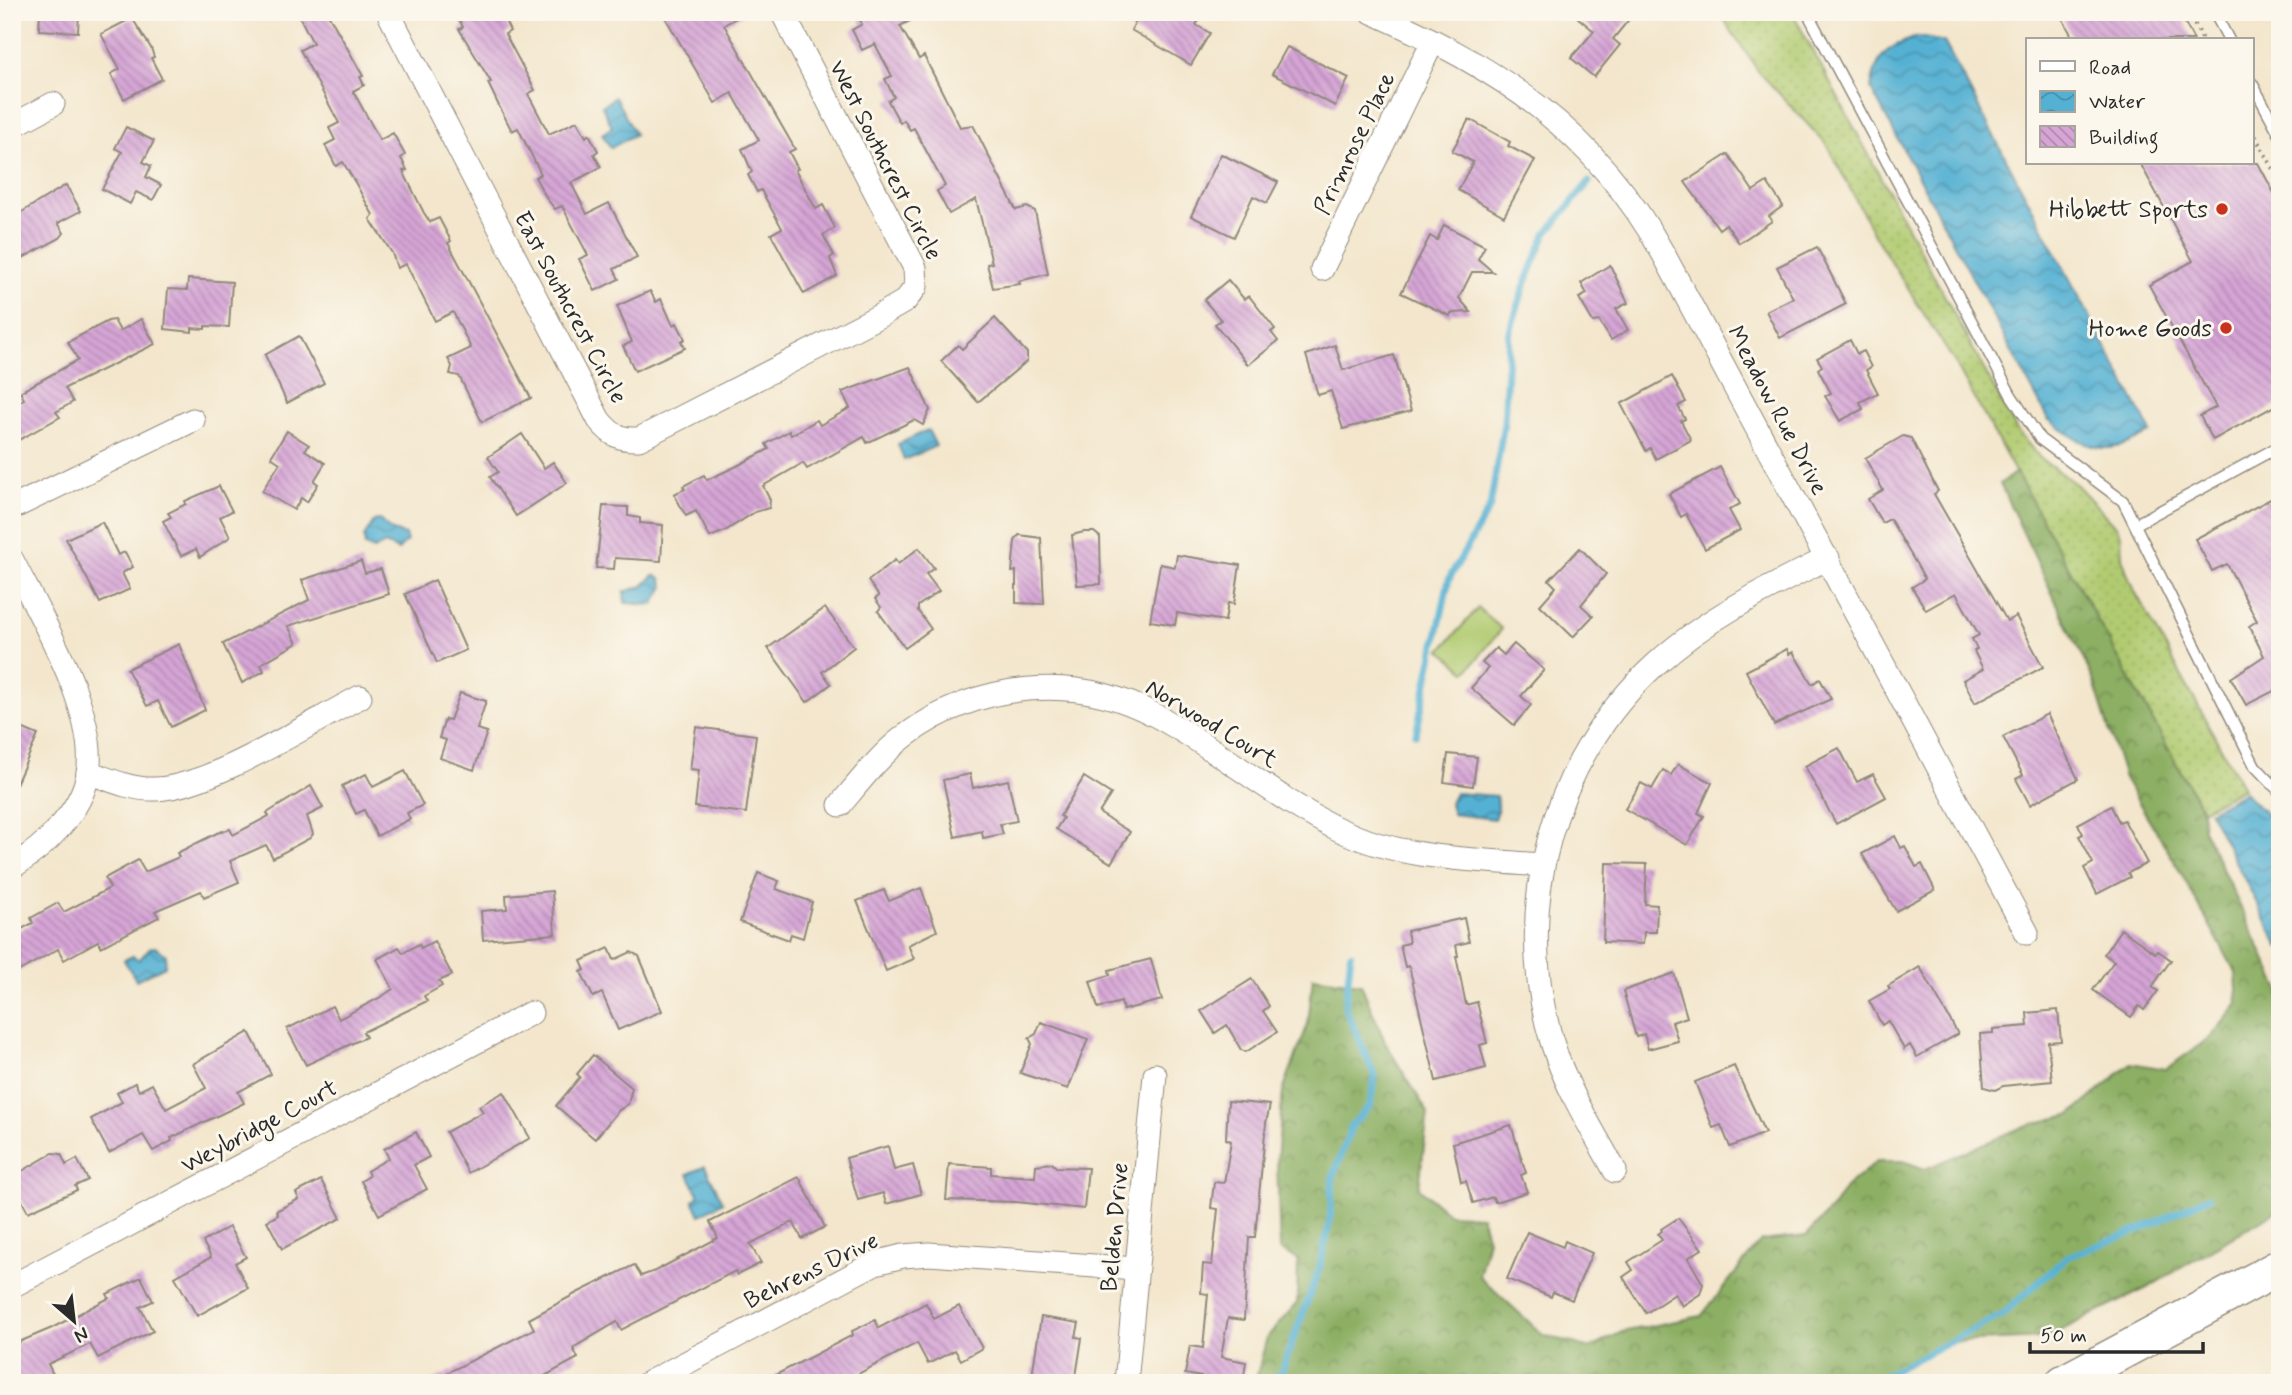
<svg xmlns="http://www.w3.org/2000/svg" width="2292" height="1395" font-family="Mynerve,sans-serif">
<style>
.grass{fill:url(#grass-dots);stroke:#6e7b4e;stroke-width:2}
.forest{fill:url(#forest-crowns);stroke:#5c6d47;stroke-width:2}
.pitch{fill:#b1cb71;stroke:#6e7b4e;stroke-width:2}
.water{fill:url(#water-waves);stroke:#406e7f;stroke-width:2}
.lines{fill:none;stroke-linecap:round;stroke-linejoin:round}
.stream{stroke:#54b1d3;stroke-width:7}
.building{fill:url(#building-back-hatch)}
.service-casing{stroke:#8f887c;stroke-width:13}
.minor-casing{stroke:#8f887c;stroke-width:25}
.primary-casing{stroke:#8f887c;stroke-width:38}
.path{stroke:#8f887c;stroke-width:4.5;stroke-dasharray:2 5;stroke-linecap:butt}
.service{stroke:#fff;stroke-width:10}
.minor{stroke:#fff;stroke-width:23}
.primary{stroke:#fff;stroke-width:35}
.poi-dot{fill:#c8321e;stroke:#fbf7ec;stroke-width:2.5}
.labels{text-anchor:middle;stroke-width:6;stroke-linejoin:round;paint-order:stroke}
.street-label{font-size:24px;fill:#2b2b2b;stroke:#fbf7ec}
.poi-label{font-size:24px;fill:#2b2b2b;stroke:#fbf7ec;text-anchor:end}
</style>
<defs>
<pattern id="grass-dots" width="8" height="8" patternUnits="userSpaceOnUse" patternTransform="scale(1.75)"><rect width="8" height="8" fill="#b1cb71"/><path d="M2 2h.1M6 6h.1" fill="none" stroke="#98ae62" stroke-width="1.8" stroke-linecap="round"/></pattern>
<pattern id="forest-crowns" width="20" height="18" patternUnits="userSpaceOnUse" patternTransform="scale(1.75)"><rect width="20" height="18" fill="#8caf63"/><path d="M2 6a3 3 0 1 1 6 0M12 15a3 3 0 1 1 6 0" fill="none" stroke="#738f52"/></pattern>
<pattern id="water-waves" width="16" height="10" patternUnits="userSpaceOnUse" patternTransform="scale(1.75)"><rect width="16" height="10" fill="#54b1d3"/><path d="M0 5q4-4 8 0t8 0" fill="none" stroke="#4690ab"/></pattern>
<pattern id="building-back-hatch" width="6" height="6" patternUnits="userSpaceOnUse" patternTransform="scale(1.75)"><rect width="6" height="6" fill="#d6a5d6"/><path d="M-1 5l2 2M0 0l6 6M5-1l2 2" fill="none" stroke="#ae87ae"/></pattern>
</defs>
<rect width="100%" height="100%" fill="#fbf7ec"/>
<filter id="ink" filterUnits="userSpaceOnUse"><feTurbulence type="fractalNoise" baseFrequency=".0143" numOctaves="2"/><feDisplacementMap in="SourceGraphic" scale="14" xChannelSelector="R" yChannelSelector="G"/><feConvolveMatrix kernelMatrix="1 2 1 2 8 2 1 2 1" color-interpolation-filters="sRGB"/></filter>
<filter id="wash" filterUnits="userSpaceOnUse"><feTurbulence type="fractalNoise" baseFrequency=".00686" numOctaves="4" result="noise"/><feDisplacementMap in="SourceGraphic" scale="28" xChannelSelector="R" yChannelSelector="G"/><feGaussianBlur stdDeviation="1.57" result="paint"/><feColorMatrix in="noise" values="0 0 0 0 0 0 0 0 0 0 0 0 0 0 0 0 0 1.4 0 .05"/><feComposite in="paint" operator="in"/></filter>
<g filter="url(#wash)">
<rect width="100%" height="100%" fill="#f3e6cc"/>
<path class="grass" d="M1719,12H1792L2017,431L2041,459L2077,485L2117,528L2121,535L2122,558L2132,586L2243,788L2202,810L1955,363L1876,238L1827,145L1758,71Z"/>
<path class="forest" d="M2016,472L2202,810L2203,829L2280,990V1209L2147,1288L2046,1338L1952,1342L1867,1383H1255L1267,1337L1297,1303L1298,1260L1280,1250L1277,1160L1283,1090L1308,1024L1313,977L1361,984L1386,1044L1428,1113L1419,1188L1449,1214L1481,1216L1488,1239L1479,1276L1543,1335L1591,1348L1622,1332L1701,1316L1761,1241L1806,1236L1832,1208L1845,1188L1877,1161H1903L1925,1169L2025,1126L2072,1114L2131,1063L2166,1069L2211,1037L2238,1004L2236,973L2176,864L2124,778L2093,679L2000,484Z"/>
<path class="pitch" d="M1478,608L1502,629L1466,672L1441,650Z"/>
<g class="water">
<path d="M1918,37L1944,42L2151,432C2105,459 2089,450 2048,419L1871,89C1876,56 1886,46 1918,37Z"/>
<path d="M615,97L635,134L611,148L602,134L612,127L602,106Z"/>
<path d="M928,430L936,446L904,460L898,444Z"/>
<path d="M380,520L390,530L405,535L407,541L398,550L385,544L374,550L365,546L364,537L374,521Z"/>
<path d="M654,575L661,578L664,587L653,605L625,603L624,592L643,586Z"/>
<path d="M2244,792L2280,828V948L2209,811Z"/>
<path d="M1455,793L1496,796L1498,808L1494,819L1453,814L1450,803Z"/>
<path d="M155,947L166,955L165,966L136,980L124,960L133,956L139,960L150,948Z"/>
<path d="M705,1166L723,1202L700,1215L693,1200L699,1196L688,1174Z"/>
</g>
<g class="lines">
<g class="stream">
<path d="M1416,734L1449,579L1490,507L1504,423L1509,335L1524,287L1546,234L1589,182"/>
<path d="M1273,1383L1282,1370L1319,1270L1330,1221L1333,1177L1352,1125L1370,1106L1375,1076L1345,1007L1351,954"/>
<path d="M1869,1383L2002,1315L2067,1257L2144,1228L2209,1197"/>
</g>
</g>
<g id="blocks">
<g class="building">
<path d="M40,12H79L78,32L39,30Z"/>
<path d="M297,12H327L363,76L360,77L364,85L353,91L380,140L393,133L405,155L401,158L407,170L403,171L424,213L430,222L439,218L451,241L448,243L531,398L482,422L459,376L450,374L452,366L448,359L471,348L453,312L435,321L406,264L397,268L392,253L370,219L373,215L356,184L343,162L336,166L325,145L335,140L329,128L339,123L300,50L313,43Z"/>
<path d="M455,12H512L506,23L510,31L505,34L535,90L528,94L549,134L577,121L586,137L589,134L598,151L594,154L601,167L571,183L587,214L609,203L637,257L614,269L619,279L595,291L579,259L588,255L562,206L555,209L547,199L535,177L541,174L518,128L512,131L499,106L488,83L491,82L459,29L463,27Z"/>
<path d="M662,12H747L724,25L795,149L789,152L798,169L795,170L816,209L823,205L835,228L823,235L834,255L830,258L837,276L804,294L771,234L782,228L761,190L757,192L748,175L752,172L742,149L759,140L732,93L715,103Z"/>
<path d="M856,12H927L900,26L919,59L924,56L960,127L973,125L1016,210L1027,207L1035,211L1048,274L1019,281L1020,284L993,288L987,264L992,263L976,199L949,214L937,191L945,186L914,128L910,130L904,120L900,123L888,101L894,97L885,79L892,76L875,44L862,50L852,30L862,24Z"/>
<path d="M1141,12H1186L1199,20L1196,25L1210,33L1191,65L1131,30Z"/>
<path d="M1571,12H1635L1613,39L1620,45L1594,77L1571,58L1594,31Z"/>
<path d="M2059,12H2179L2194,40H2074Z"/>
<path d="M132,18L151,48L154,57L151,58L162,79L124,99L111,74L120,69L101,34Z"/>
<path d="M1287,47L1349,78L1335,106L1272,74Z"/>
<path d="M1469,119L1510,142L1508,146L1535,160L1504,216L1458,190L1473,162L1452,151Z"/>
<path d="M126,127L154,141L143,162L151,166L146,177L161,185L153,200L136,192L130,204L102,189L122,152L115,148Z"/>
<path d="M1221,154L1278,182L1267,203L1253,196L1234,237L1191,216Z"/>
<path d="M1728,154L1753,191L1767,182L1783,206L1769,216L1772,221L1739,243L1726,224L1719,229L1685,182Z"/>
<path d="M2140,163H2258L2280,204V403L2213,440L2200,416L2216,407L2149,285L2193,261Z"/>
<path d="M66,185L81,211L58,223L64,233L60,238L23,258L12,238V218Z"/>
<path d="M1444,225L1485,246L1478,259L1493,272H1472L1459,298L1471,312L1451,313L1450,316L1401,293L1430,236L1437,240Z"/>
<path d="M1817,247L1846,304L1780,338L1766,311L1793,298L1777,267Z"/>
<path d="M1610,265L1628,303L1616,309L1628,330L1611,340L1599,321L1593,322L1579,298L1587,294L1581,283Z"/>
<path d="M188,279L232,282L229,327L205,326V329L192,328V332L165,329L168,289L187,290Z"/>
<path d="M1228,280L1244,299L1249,296L1275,329L1271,332L1278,341L1248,365L1215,324L1221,320L1204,300Z"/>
<path d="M650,291L656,302L661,299L673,325L677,323L685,339L681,341L685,348L635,371L623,346L632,342L617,306Z"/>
<path d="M995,318L1027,353V361L978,402L941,361L958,345L962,349Z"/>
<path d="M141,319L155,344L65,388L73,402L56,412L60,417L19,440L12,427V406L24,399L20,392L78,360L68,342L108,321L114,320L120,331Z"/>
<path d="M299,336L324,383L287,403L265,355Z"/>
<path d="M1850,340L1857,354L1863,351L1871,367L1866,370L1878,393L1860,402L1863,409L1840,421L1825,396L1831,393L1818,369L1822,366L1817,358Z"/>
<path d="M1335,345L1343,370L1394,355L1411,411L1343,429L1331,391L1318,395L1306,355Z"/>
<path d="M910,367L930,410L923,425L914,420L867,443L864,437L807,469L803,463L763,486L770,500L769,508L755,512L725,531L710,537L696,511L686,516L674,494L685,489L683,486L704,475L707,480L737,466L769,449L766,444L789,431L791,435L817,420L820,425L850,408L842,392Z"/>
<path d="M1672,376L1686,402L1678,406L1685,419L1681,421L1691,440L1656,459L1650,448L1646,451L1621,404Z"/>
<path d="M287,431L309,445L305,450L325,463L314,481L318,484L307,502L301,498L294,510L262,491L280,463L271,457Z"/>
<path d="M522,434L544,468L553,462L567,483L516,516L490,477L498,472L488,457Z"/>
<path d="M1903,436L1911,438L1915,446L1938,491L1934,494L2007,621L2016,616L2043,667L1975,703L1963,680L1983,669L1974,651L1977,649L1972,639L1979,635L1956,593L1926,610L1912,587L1925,579L1890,519L1882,523L1868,499L1883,490L1865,458Z"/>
<path d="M1720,467L1740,504L1729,510L1740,530L1705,549L1686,514L1681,517L1669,494Z"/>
<path d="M219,486L232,511L220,517L230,537L200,557L196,549L181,556L163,521L171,517L168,513L186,504L185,501Z"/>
<path d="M2280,494V688L2246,705L2231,678L2264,656L2249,626L2257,621L2227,564L2212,571L2195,539Z"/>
<path d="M603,506L628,507V516L640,518V523L663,525L661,561L615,558L614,569L596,568Z"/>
<path d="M102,522L118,555L125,552L133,567L122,573L130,589L100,603L66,539Z"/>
<path d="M1084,532H1094L1100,537L1101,584L1077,585L1072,535Z"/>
<path d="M1019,535L1041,538L1044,604L1016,603V571L1012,572L1015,541Z"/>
<path d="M919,548L934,568L926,574L939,591L918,606V611L931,629L905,648L878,611L881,607L875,599L879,596L868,581L895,560L898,564Z"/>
<path d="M1580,548L1606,574L1581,605L1593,616L1573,637L1540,605L1556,587L1549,580Z"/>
<path d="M1177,555L1240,565L1234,604L1228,603L1225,621L1177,613L1175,625L1150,621L1160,564L1175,567Z"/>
<path d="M361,561L365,573L381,569L389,594L288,626L297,643L261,664L264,671L242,683L223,644L309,600L302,580Z"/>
<path d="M435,580L466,650L437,663L405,594Z"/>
<path d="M825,608L854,647L822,672L831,684L807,702L768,648Z"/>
<path d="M179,644L205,710L171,727L158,701L147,706L127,669Z"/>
<path d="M1514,644L1544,670L1521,696L1531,705L1514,725L1471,688L1488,668L1482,663L1496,648L1504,655Z"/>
<path d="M1787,649L1789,654L1793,652L1812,684L1820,679L1831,699L1774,725L1746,671Z"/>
<path d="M460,693L486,701L477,729L487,732L474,770L440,758L446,740L439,738L445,719L450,720Z"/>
<path d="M2047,714L2078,779L2030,805L2016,779L2023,775L2003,737Z"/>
<path d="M12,724L38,735L12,793Z"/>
<path d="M696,727L756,735L746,813L695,807L699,770L690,769Z"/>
<path d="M1839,748L1857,782L1873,774L1886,797L1836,824L1805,766Z"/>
<path d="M1448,754L1477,757L1473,786L1444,782Z"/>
<path d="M1678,764L1712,783L1698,813L1704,816L1687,845L1625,809L1641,783L1652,789L1663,770L1671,775Z"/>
<path d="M405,771L423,805L407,813L410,819L377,836L364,810L356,814L342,786L366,774L373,787Z"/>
<path d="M970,774L973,788L1008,780L1017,821L1000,824L1003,834L983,838L982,831L955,837L943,780Z"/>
<path d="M1084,777L1111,794L1099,813L1130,832L1111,863L1056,829L1063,818L1060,816Z"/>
<path d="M311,786L323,808L307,816L313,834L310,838L273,858L266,845L230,861L239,882L204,897L201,891L155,911L159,917L101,947L98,941L64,960L58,949L12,975V934L33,923L31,918L58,903L64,912L110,888L105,878L138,860L145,872L179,857L177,853L217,833L230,829L233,835L269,816L267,813Z"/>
<path d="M2111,806L2119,822L2124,820L2147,863L2128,873L2130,877L2097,894L2084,868L2093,863L2079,836L2083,834L2078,824Z"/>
<path d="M1895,836L1901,848L1905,846L1916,867L1922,864L1935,890L1896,911L1862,854Z"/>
<path d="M1606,863L1647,864L1645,904L1657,905L1656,932H1644L1643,944L1603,942Z"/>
<path d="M758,873L779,881L776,889L812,902L803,938L791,934L789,940L740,922Z"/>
<path d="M921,888L937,931L908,945L914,959L886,971L857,901L884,890L889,901Z"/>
<path d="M552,891L555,934L483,940L481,911L507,909L506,895Z"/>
<path d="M1464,918L1469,942L1456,945L1458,956H1456L1466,1005L1477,1002L1487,1043L1480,1045L1486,1068L1436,1081L1409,966L1405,967L1400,945L1409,943L1407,931Z"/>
<path d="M2121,929L2155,953L2157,950L2171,960L2152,987L2158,991L2144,1010L2139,1006L2131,1017L2093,990L2114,961L2104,954Z"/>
<path d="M434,941L452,975L439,981L442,986L424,996L427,1001L363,1032L366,1037L306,1065L287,1029L332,1006L339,1019L381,997L393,989L377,959L399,947L403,953L419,944L421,948Z"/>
<path d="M609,948L614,960L631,952L639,956L662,1011L618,1030L602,993L593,997L581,972L585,970L581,961Z"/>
<path d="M1151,959L1162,1000L1123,1010L1121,1002L1098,1008L1090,981L1110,975L1109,970Z"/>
<path d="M1920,967L1958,1034L1917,1057L1910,1045L1904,1049L1888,1021L1882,1025L1869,1001L1890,989L1888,986Z"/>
<path d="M1674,973L1687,1017L1672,1022L1678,1041L1648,1049L1644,1034L1636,1037L1623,991Z"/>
<path d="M1252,979L1269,1006L1263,1011L1277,1032L1246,1052L1241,1050L1227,1025L1215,1033L1201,1011Z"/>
<path d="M2058,1010L2061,1041L2048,1042L2052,1081L2003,1086L1995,1090L1984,1087L1980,1034L1993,1033V1029L2028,1026L2027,1013Z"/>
<path d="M1041,1022L1088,1039L1068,1089L1020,1073L1032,1044L1029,1038L1036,1034Z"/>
<path d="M249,1032L271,1074L238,1092L244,1103L171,1138L172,1141L153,1151L143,1135L109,1153L91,1119L122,1102L117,1093L135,1083L139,1091L152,1084L166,1109L206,1088L193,1064Z"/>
<path d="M593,1055L632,1088L628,1104L618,1111L595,1139L556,1106L580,1077L577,1074Z"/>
<path d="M1734,1066L1765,1133L1730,1147L1721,1125L1713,1128L1695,1082Z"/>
<path d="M504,1092L530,1138L468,1173L446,1132L483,1112L479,1106Z"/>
<path d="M1228,1101L1270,1105L1266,1123L1255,1237H1249L1244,1320L1228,1318L1221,1357L1246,1362L1243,1383H1201L1202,1377L1185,1374L1190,1346L1203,1348L1208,1294L1201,1293L1203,1264L1212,1265L1218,1209L1211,1208L1214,1182L1224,1183L1231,1141L1226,1139Z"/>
<path d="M1511,1125L1526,1173L1521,1175L1527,1192L1495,1202L1493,1197L1473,1203L1466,1181L1461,1182L1453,1143Z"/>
<path d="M416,1132L429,1157L414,1165L427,1189L379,1215L361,1181L369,1176L367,1171L389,1158L384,1149Z"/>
<path d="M888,1146L894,1170L913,1165L921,1194L886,1204L883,1193L858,1200L846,1158Z"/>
<path d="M53,1153L61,1154L66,1165L77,1159L88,1180L75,1186L77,1190L28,1212L12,1183V1177Z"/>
<path d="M1052,1163L1056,1167L1088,1168L1084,1209L1016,1202L946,1200L949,1164L991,1167V1174L1035,1177L1036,1165Z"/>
<path d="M799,1177L825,1227L802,1239L793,1222L750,1244L761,1263L737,1275L735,1271L621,1330L617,1322L573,1348L578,1358L532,1383H427L534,1329L529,1319L577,1293L634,1265L641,1276L655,1271L718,1238L710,1222Z"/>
<path d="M321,1180L341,1218L282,1249L267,1221L278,1215L276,1211L299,1199L296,1193Z"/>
<path d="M1678,1218L1702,1249L1688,1258L1703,1284L1700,1294L1682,1306L1675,1294L1646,1313L1623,1277L1633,1270L1628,1262L1662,1240L1658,1234L1662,1231L1661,1229Z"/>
<path d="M229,1227L246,1257L235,1263L248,1288L197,1316L175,1277L211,1257L203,1242Z"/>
<path d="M1527,1232L1563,1247L1565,1241L1592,1253L1572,1300L1553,1292L1551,1297L1507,1279Z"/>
<path d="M141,1277L153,1301L140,1307L153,1331L98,1358L90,1344L48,1364L57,1383H12V1345L52,1328L109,1298L107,1294Z"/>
<path d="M926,1303L934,1319L959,1306L982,1348L961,1360L955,1350L928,1364L917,1343L841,1383H760L853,1335L852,1331L875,1320L879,1328Z"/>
<path d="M1041,1317L1079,1323L1076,1337L1082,1338L1075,1383L1032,1376Z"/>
</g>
</g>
</g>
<g filter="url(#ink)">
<use href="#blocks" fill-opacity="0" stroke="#8f887c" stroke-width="2"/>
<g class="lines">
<g class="service-casing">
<g id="service">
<path d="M1807,12L2011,395L2040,439L2123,501L2255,766L2280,792"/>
<path d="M2214,12L2229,40"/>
<path d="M2252,83L2280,135"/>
<path d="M2136,524L2280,446"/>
</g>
</g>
<g class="minor-casing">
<g id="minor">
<path d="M388,12L599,420C611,435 620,440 639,439L881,315L905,301L916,287L915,268L782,12"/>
<path d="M1372,12C1500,69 1594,129 1664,255L2027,933"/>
<path d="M12,126L53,104"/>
<path d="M1322,269L1433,41"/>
<path d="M12,508L193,420"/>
<path d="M12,560C39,614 99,713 88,774C81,812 44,848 12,867"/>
<path d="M88,772C110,780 132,790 156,789C211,787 308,724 360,697"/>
<path d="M840,805C860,781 880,755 905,736C978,682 1075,672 1155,715C1219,749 1275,799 1340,830C1403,860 1473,859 1542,865"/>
<path d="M1615,1171C1592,1129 1566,1088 1552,1042C1511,908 1552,758 1656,664C1706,618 1768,588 1828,558"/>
<path d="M12,1286L531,1013"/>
<path d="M648,1383L875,1263L903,1256L929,1254L1136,1269"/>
<path d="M1126,1383L1155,1075"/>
</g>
</g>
<g class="primary-casing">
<path id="primary" d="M2063,1383L2280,1267"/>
</g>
<g class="path">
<path d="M2188,12L2203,40"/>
<path d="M2252,130L2280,182"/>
</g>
<use href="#service" class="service"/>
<use href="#minor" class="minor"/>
<use href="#primary" class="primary"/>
</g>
</g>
<g class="poi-dot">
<circle cx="2222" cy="209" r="7"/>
<circle cx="2226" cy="328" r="7"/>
</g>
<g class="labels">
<g class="street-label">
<text transform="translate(1354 143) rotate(-64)" y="8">Primrose Place</text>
<text transform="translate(886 160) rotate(63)" y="8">West Southcrest Circle</text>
<text transform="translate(571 307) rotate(62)" y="8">East Southcrest Circle</text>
<text transform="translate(1778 410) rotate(62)" y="8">Meadow Rue Drive</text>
<text transform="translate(1212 723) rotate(31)" y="8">Norwood Court</text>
<text transform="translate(259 1126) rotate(-28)" y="8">Weybridge Court</text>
<text transform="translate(1114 1227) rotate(-85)" y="8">Belden Drive</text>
<text transform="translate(811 1270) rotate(-26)" y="8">Behrens Drive</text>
</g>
<g class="poi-label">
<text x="2208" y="217">Hibbett Sports</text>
<text x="2212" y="336">Home Goods</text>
</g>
</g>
<rect width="2292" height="1395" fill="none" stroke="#fbf7ec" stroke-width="42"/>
<rect x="2026" y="38" width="228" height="126" fill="#fbf7ec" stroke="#a8a59f" stroke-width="2"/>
<rect x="2040" y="61" width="35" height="10" fill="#ffffff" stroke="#a8a59f" stroke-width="2"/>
<text x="2089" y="74" font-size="21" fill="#2b2b2b">Road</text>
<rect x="2040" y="91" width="35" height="21" fill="url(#water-waves)" stroke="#a8a59f" stroke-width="2"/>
<text x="2089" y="108" font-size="21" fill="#2b2b2b">Water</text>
<rect x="2040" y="126" width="35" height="21" fill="url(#building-back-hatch)" stroke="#a8a59f" stroke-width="2"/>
<text x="2089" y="144" font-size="21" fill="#2b2b2b">Building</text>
<g transform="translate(74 1321) rotate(152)" stroke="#fbf7ec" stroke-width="5" paint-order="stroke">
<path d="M0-5L12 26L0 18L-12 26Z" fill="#2b2b2b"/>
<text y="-10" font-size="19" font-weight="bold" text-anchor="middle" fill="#2b2b2b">N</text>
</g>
<path d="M2030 1342v10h173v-10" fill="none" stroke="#2b2b2b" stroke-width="3.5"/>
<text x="2040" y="1342" font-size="21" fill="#2b2b2b" stroke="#fbf7ec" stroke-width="5" paint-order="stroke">50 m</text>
</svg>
